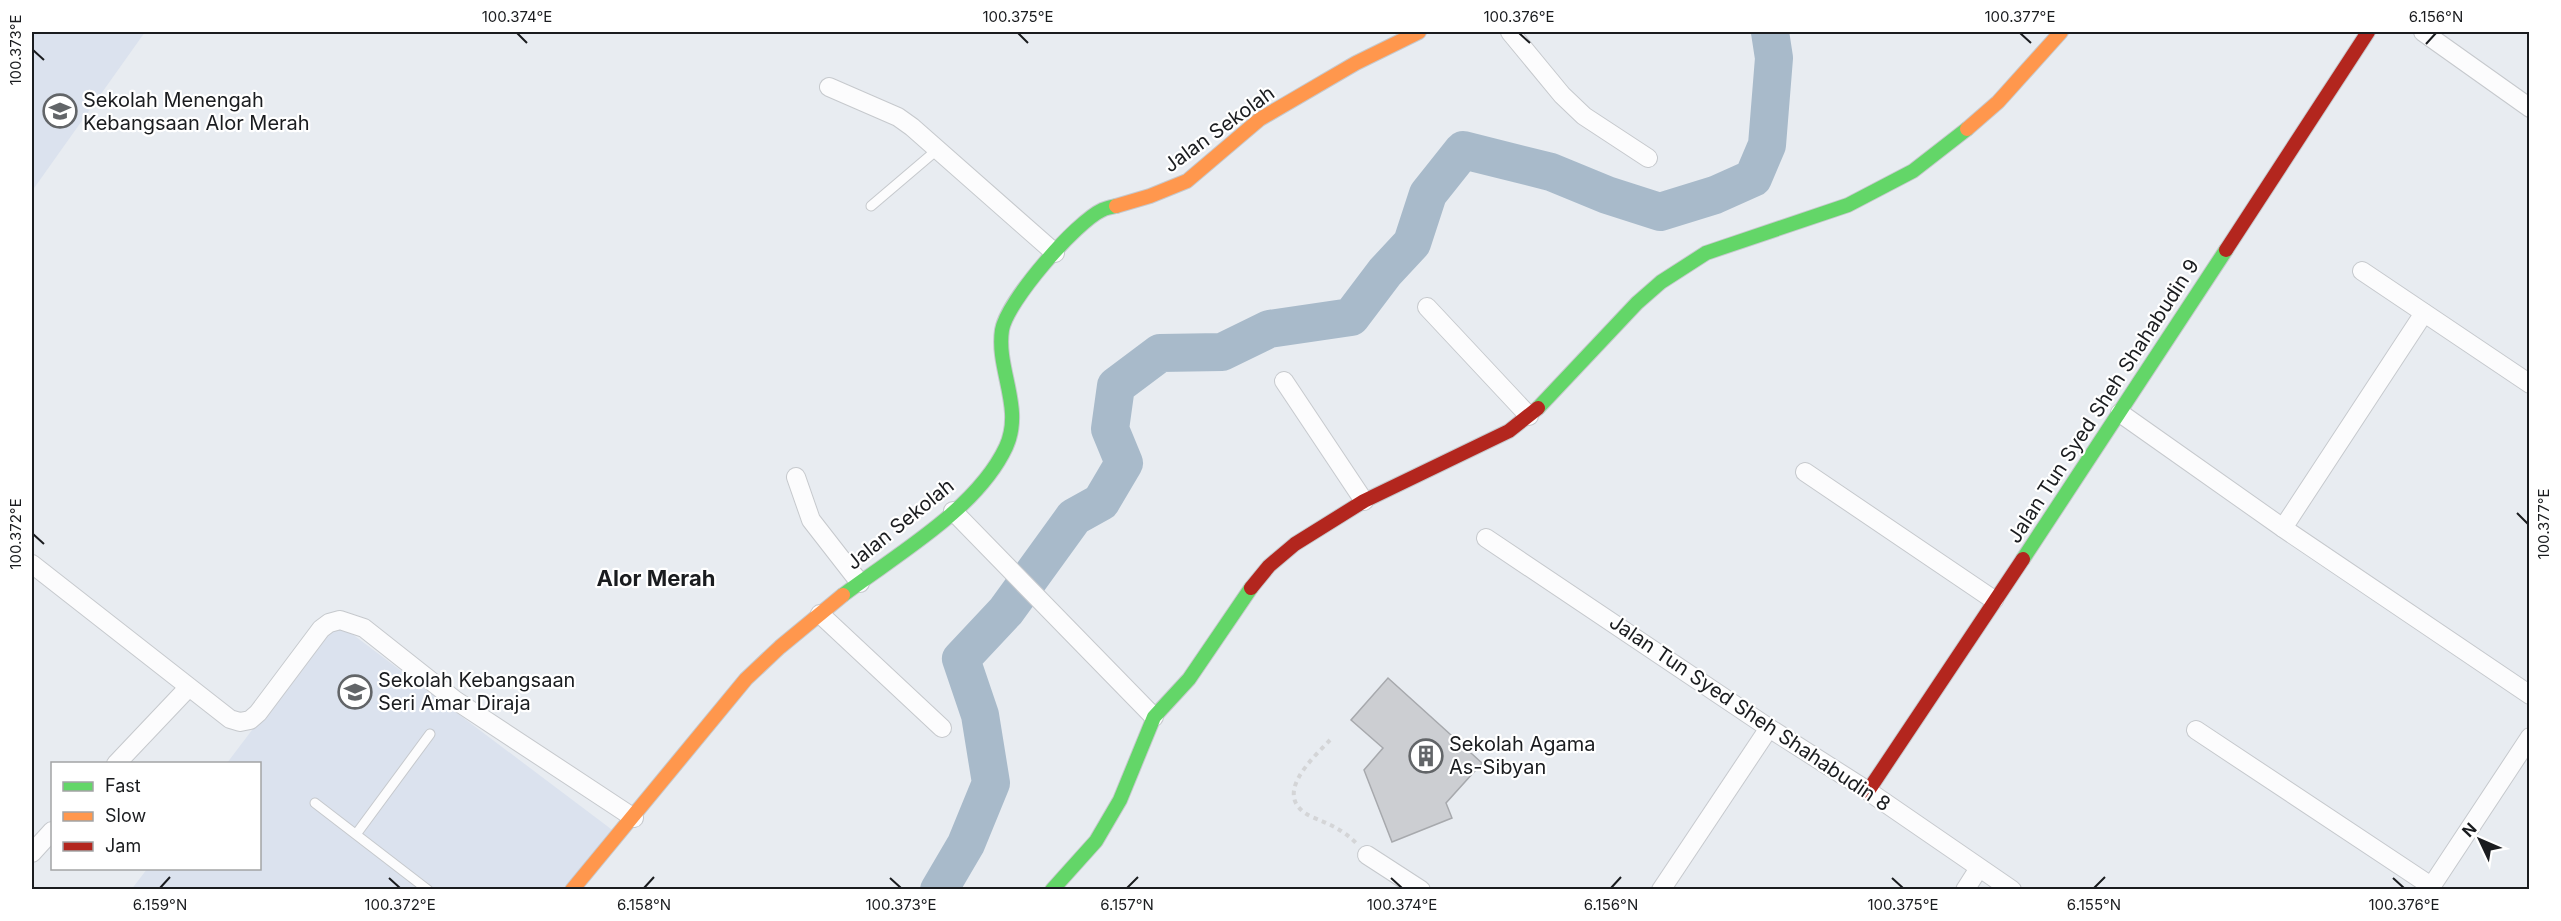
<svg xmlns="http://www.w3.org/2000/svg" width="2561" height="921" font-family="Inter,sans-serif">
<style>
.built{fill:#dbe2ee}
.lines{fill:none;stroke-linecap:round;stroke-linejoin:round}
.river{stroke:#a8baca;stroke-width:38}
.building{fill:#ccced2;stroke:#a7a9ad;stroke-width:1.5}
.lane-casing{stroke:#c6c9cd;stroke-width:11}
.street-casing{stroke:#c6c9cd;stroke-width:20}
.fast-casing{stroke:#c6c9cd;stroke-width:16}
.slow-casing{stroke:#c6c9cd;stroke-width:16}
.jam-casing{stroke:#c6c9cd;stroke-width:16}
.path{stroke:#d4d5d7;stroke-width:4;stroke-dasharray:4.5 4.5;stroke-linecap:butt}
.lane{stroke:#fcfcfd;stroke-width:9}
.street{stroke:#fcfcfd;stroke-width:18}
.fast{stroke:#63d668;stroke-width:14}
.slow{stroke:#ff974d;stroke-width:14}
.jam{stroke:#b3261e;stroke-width:14}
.ticks{fill:none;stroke:#1a1c1f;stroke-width:2}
.labels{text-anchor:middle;stroke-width:4.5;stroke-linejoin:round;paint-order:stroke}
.poi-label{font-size:20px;fill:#1a1c1f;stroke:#fff;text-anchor:start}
.street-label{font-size:20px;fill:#1a1c1f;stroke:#fff}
.quarter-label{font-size:22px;font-weight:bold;fill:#1a1c1f;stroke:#fff}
.neatline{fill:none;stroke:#1a1c1f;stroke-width:2}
.ticks-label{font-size:15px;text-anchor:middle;fill:#1a1c1f}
</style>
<rect width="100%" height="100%" fill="#e8ecf1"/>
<g class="built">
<path d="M32,32H145L32,191Z"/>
<path d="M335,621L615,832L572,889L131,890L147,869L260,868V764L227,763Z"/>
</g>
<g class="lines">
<path class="river" d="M939,890L966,844L991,783L980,715L961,659L1006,611L1074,517L1101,502L1124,463L1110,429L1116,386L1160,353L1222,352L1269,329L1351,317L1385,272L1412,243L1428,194L1463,150L1551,172L1607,195L1660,212L1715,195L1753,178L1767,145L1774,58L1770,32"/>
</g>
<path class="building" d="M1388,678L1482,763L1446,803L1452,818L1392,842L1364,770L1383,748L1351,720Z"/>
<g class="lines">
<g class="lane-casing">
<g id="lane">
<path d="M871,206L938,149"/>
<path d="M315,803L428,890"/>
<path d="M357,833L430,734"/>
</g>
</g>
<g class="street-casing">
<g id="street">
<path d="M1510,32L1562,95L1584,116L1648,158"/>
<path d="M2423,32L2530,108"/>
<path d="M829,87L898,117L912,127L1055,253"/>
<path d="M2362,271L2530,384"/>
<path d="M1427,307L1529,416"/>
<path d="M1284,381L1364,501"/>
<path d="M2120,413L2283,528L2530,695"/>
<path d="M1805,472L1994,600"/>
<path d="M796,477L811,520L860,583"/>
<path d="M953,511L1154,717"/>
<path d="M2283,528L2424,313"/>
<path d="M1486,538L1769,728L1868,791L2012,890"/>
<path d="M32,564L230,719L240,722L250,720L258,713L321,629L329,623L340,620L364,628L455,700L634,818"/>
<path d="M820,614L942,728"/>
<path d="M2196,730L2431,886"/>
<path d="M116,764L188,688"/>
<path d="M32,853L52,831"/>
<path d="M1367,855L1421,890"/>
<path d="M1661,890L1769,728"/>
<path d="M1965,890L1979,868"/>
<path d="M2429,890L2530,737"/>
</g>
</g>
<g class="fast-casing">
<g id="fast">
<path d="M1538,408L1637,303L1661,282L1706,253L1848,205L1913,171L1967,129"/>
<path d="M2023,559L2226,250"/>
<path d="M843,595C897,554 977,509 1006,447C1024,408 996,369 1002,330C1007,301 1076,222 1102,210C1106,208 1111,207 1116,206"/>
<path d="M1052,890L1096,841L1120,800L1154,717L1189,679L1251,588"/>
</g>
</g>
<g class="slow-casing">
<g id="slow">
<path d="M1967,129L1998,102L2061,32"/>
<path d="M1116,206L1150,196L1187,181L1260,119L1356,63L1419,32"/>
<path d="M572,890L746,679L780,647L843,595"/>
</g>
</g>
<g class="jam-casing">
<g id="jam">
<path d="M2226,250L2368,32"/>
<path d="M1251,588L1269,566L1295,544L1364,501L1509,431L1538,408"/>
<path d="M1868,791L2023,559"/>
</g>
</g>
<path class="path" d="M1330,740C1311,760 1270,797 1312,817C1329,824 1342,829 1356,843"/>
<use href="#lane" class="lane"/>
<use href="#street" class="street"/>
<use href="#fast" class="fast"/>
<use href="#slow" class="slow"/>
<use href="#jam" class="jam"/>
</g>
<path class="ticks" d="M517,33L527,43M1018,33L1028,43M1519,33L1530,43M2020,33L2031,43M2426,44L2436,33M33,50L44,60M2517,513L2528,524M33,534L44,544M389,878L400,888M890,878L901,888M1391,878L1402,888M1892,878L1903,888M2393,878L2404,888M160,888L170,877M644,888L654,877M1127,888L1138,877M1611,888L1621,877M2094,888L2105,877"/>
<defs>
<g id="school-ring" transform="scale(1.725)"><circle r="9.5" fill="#fff" stroke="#626568" stroke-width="1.5"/><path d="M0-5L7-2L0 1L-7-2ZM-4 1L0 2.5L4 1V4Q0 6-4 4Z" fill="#626568"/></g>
<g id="building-ring" transform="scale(1.725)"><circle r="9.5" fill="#fff" stroke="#626568" stroke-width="1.5"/><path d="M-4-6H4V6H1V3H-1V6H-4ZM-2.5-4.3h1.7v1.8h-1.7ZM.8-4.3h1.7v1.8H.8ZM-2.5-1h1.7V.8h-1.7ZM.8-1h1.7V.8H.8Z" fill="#626568"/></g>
</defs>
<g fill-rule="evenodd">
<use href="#school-ring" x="60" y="111"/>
<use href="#school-ring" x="355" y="692"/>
<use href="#building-ring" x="1426" y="756"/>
</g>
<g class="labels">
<g class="poi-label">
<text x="83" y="107">Sekolah Menengah<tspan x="83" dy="23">Kebangsaan Alor Merah</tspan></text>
<text x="378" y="687">Sekolah Kebangsaan<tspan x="378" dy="23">Seri Amar Diraja</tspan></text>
<text x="1449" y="751">Sekolah Agama<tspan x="1449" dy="23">As-Sibyan</tspan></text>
</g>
<g class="street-label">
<text transform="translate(1219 129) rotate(-36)" y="7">Jalan Sekolah</text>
<text transform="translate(2103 401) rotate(-57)" y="7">Jalan Tun Syed Sheh Shahabudin 9</text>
<text transform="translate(900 524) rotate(-39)" y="7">Jalan Sekolah</text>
<text transform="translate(1750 713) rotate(34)" y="7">Jalan Tun Syed Sheh Shahabudin 8</text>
</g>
<g class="quarter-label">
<text x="656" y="586">Alor Merah</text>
</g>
</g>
<rect width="2561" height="921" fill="none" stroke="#ffffff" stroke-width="66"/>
<rect x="51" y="762" width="210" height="108" fill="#ffffff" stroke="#a3a4a5" stroke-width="1.5"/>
<rect x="63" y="782" width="30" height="9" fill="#63d668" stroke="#a3a4a5" stroke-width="1.5"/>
<text x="105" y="792" font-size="18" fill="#1a1c1f">Fast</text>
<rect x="63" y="812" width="30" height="9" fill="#ff974d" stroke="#a3a4a5" stroke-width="1.5"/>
<text x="105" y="822" font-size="18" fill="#1a1c1f">Slow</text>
<rect x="63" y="842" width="30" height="9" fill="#b3261e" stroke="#a3a4a5" stroke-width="1.5"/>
<text x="105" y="852" font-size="18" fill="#1a1c1f">Jam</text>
<g transform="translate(2480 840) rotate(314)" stroke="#ffffff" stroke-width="4.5" paint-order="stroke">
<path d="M0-4.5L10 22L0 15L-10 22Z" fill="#1a1c1f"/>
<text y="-9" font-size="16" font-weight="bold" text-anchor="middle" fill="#1a1c1f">N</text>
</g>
<rect x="33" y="33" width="2495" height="855" class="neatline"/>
<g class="ticks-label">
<text x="517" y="22">100.374°E</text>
<text x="1018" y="22">100.375°E</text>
<text x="1519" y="22">100.376°E</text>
<text x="2020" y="22">100.377°E</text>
<text x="2436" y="22">6.156°N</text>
<text transform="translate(16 50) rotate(-90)" y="5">100.373°E</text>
<text transform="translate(2544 524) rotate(-90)" y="5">100.377°E</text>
<text transform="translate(16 534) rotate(-90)" y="5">100.372°E</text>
<text x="160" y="910">6.159°N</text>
<text x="400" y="910">100.372°E</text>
<text x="644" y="910">6.158°N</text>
<text x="901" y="910">100.373°E</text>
<text x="1127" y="910">6.157°N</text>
<text x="1402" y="910">100.374°E</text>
<text x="1611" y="910">6.156°N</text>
<text x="1903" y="910">100.375°E</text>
<text x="2094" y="910">6.155°N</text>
<text x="2404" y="910">100.376°E</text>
</g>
</svg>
